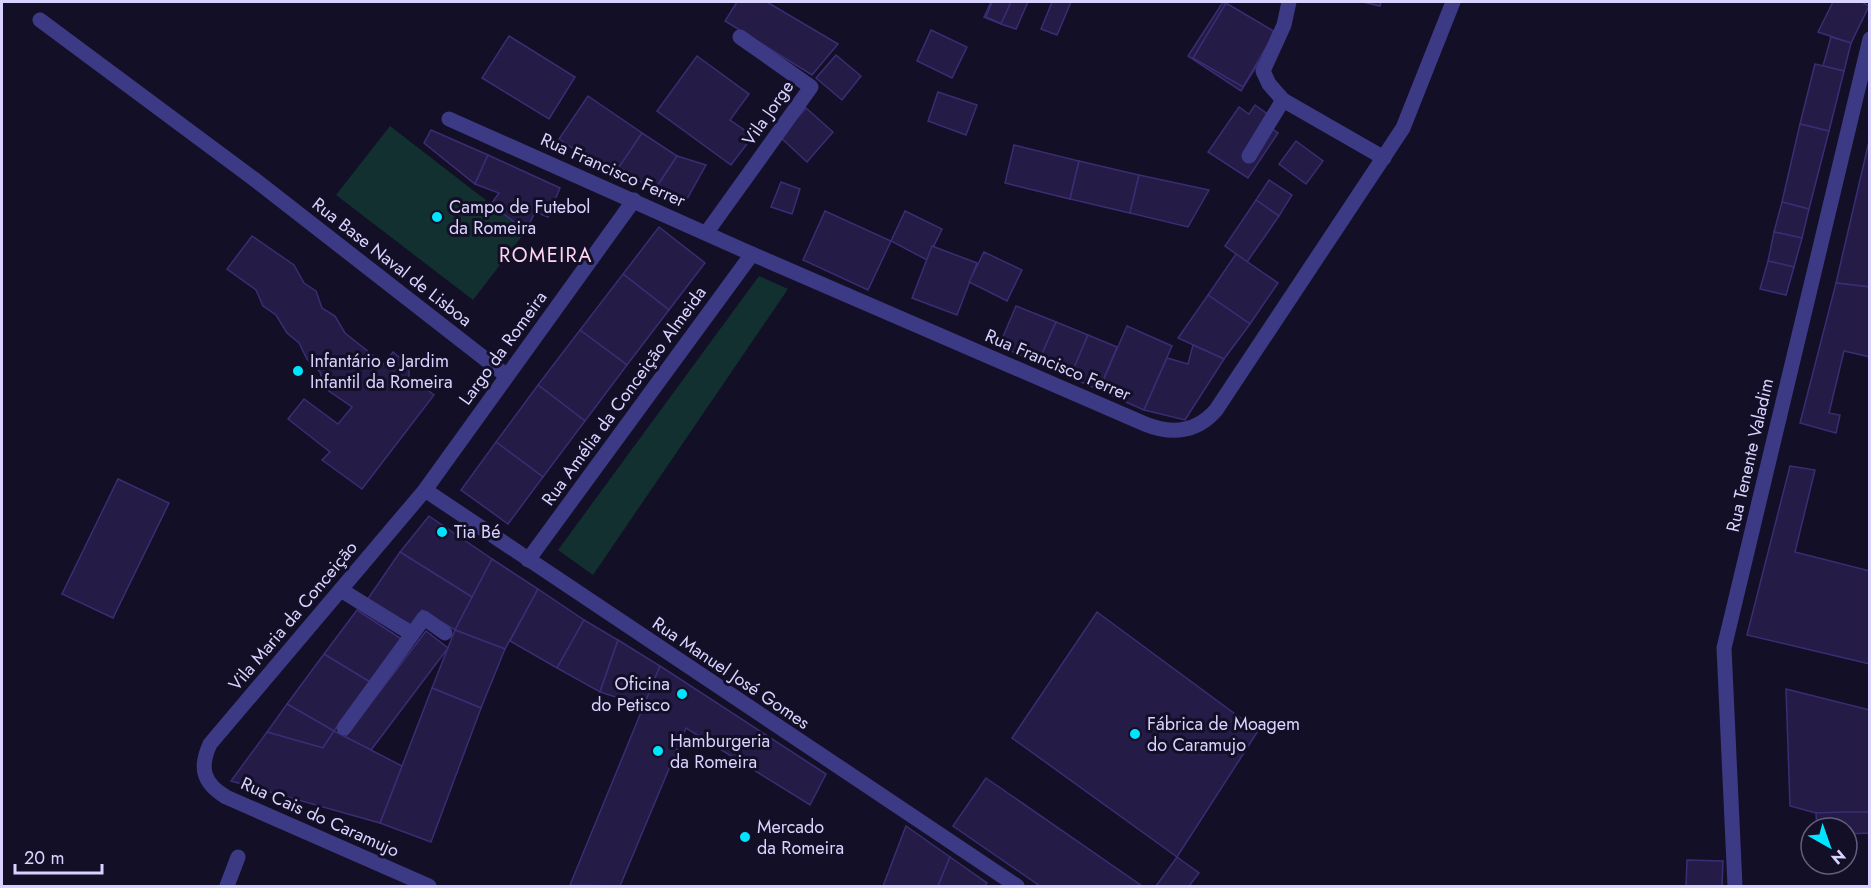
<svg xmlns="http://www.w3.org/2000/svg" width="1871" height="888" font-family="Jost,sans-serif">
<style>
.green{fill:#12302f}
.building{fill:#241b47;stroke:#3b2d73;stroke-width:1.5}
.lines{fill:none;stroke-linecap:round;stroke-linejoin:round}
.service{stroke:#3d3a85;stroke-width:15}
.pedestrian{stroke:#3d3a85;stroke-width:15}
.minor{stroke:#3d3a85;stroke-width:15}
.poi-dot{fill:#00e5ff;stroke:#130f26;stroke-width:2}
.labels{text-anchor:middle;stroke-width:6;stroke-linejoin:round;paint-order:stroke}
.street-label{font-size:18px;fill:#d9d4ff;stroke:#130f26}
.poi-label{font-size:18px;fill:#d9d4ff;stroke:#130f26;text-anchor:start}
.neighbourhood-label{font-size:20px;letter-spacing:1.5px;fill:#ffd6f0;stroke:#130f26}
</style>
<rect width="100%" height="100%" fill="#130f26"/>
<g class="green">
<path d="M390,126L526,231L473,300L336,195Z"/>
<path d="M759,276L788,289L593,575L558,550Z"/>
</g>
<g class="building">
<path d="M737,2H767L838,44L812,75L725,21Z"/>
<path d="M991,2H1011L1001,24L984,17Z"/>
<path d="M992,2H1018L1007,26L986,17Z"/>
<path d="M1011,2H1028L1016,29L1001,24Z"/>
<path d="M1052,2H1071L1057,35L1041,29Z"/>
<path d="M1223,2L1267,30L1250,56L1259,62L1241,91L1188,56Z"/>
<path d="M1363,2H1381L1380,6Z"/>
<path d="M1833,2H1862L1869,6L1851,43L1818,32Z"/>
<path d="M1226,3L1275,32L1243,87L1193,58Z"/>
<path d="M931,30L967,47L952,78L917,61Z"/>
<path d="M509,36L575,77L549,119L482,78Z"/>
<path d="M1831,37L1851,43L1844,71L1823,66Z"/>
<path d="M836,55L861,76L842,100L816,78Z"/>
<path d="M697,56L749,94L730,120L753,136L731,165L657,111Z"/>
<path d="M1815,64L1844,71L1829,131L1800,124Z"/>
<path d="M938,92L977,105L966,135L928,121Z"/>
<path d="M588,96L642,133L614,176L559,139Z"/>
<path d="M1255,105L1276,120L1271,128L1278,133L1248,178L1208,152L1239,107L1249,114Z"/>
<path d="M806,108L833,132L807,162L780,137Z"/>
<path d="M1800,124L1829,131L1809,209L1782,202Z"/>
<path d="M431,130L488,155L475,184L424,143Z"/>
<path d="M642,133L677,156L654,191L619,167Z"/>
<path d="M1870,137V287L1836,283Z"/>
<path d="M1296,141L1323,161L1306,184L1279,164Z"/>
<path d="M1014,145L1079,161L1070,199L1005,183Z"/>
<path d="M488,155L560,188L548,217L535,212L526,231L491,204L499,193L475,184Z"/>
<path d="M677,156L706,165L687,199L654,191Z"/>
<path d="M1079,161L1139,175L1130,213L1070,199Z"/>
<path d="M1139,175L1209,190L1188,227L1130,213Z"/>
<path d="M1269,180L1292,195L1279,216L1256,200Z"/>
<path d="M781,182L800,189L792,214L771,207Z"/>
<path d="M1256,200L1279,216L1247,262L1225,246Z"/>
<path d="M1782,202L1809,209L1802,238L1774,232Z"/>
<path d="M825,211L891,241L868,290L803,260Z"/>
<path d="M905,211L942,229L927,260L891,241Z"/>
<path d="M659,227L705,263L669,310L623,274Z"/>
<path d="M1774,232L1802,238L1794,267L1768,261Z"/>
<path d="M252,236L294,265L304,283L316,291L322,308L335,316L345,333L384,364L393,352L409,365V376L434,395L362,489L322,460L330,452L288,419L304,399L338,424L352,407L326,389L320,372L307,359L299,343L287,333L276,315L263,306L256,290L227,269Z"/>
<path d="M932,246L977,263L957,315L912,298Z"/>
<path d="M984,252L1022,270L1007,301L969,282Z"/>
<path d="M1236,254L1278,283L1250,324L1208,295Z"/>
<path d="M1768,261L1794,267L1786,295L1760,289Z"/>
<path d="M623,274L669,310L627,365L580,330Z"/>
<path d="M1836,283L1870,287V357L1844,351L1829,413L1840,415L1836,433L1800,423Z"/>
<path d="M1208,295L1250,324L1224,359L1178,338Z"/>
<path d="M1016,306L1056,322L1038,363L999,346Z"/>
<path d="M1056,322L1088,335L1070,377L1038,363Z"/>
<path d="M1127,326L1172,346L1144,410L1099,390Z"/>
<path d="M580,330L627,365L585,421L538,385Z"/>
<path d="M1088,335L1117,347L1099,390L1070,377Z"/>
<path d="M1193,345L1224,359L1185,420L1144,410L1167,358L1188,364Z"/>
<path d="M538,385L585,421L543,477L496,442Z"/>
<path d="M496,442L543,477L508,524L461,490Z"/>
<path d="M1790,466L1815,470L1795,552L1870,571V664L1747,635Z"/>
<path d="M118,479L169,503L113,618L62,594Z"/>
<path d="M429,516L492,559L472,597L400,552Z"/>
<path d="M400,552L472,597L455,630L422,610L411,625L367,600Z"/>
<path d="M492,559L538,589L505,649L455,630Z"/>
<path d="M538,589L584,620L557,668L510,641Z"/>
<path d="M357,610L403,640L370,682L324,654Z"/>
<path d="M1097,612L1258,731L1177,857L1012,738Z"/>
<path d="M584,620L618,640L600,692L557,668Z"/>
<path d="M455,630L505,649L481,708L432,688Z"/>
<path d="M426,631L448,648L371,750L345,737Z"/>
<path d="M618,640L660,666L644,706L600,692Z"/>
<path d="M324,654L370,682L334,731L287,704Z"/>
<path d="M660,666L826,774L810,805L686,728L620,886L570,885Z"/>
<path d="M432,688L481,708L431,842L380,823Z"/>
<path d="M1786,689L1870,710V812L1816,813L1790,806Z"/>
<path d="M287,704L334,731L323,748L267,732Z"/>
<path d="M334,731L402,766L380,823L231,781L267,732L323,748Z"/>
<path d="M986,778L1142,886H1040L953,826Z"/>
<path d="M1845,812H1870V833L1847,834V828H1817L1816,813Z"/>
<path d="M906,826L950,857L938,886H883Z"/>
<path d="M950,857L987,883L985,886H938Z"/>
<path d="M1177,857L1199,873L1189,886H1156Z"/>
<path d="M1687,860L1723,861L1722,886H1686Z"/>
</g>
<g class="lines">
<g class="service">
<path d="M40,20L254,179"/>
<path d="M1283,100L1269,84L1263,71L1284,25L1289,2"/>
<path d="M1249,156L1283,100L1384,158"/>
<path d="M227,886L238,857"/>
</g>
<g class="pedestrian">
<path d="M341,590L412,634"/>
<path d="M344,728L424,618L445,633"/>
</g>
<g class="minor">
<path d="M449,119L752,254L1145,424C1172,435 1197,432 1216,410L1403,128L1453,2"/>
<path d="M254,179L507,376"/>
<path d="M707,232L811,87L740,37"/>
<path d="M425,490L1017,886"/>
<path d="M528,560L752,254"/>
<path d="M429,886L226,797C203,783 199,768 210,744L425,490L634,200"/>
<path d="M1735,886L1724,648L1870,39"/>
</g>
</g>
<g class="poi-dot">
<circle cx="437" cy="217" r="6"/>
<circle cx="298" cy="371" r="6"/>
<circle cx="442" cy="532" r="6"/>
<circle cx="682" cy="694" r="6"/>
<circle cx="1135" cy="734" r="6"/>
<circle cx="658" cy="751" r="6"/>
<circle cx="745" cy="837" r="6"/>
</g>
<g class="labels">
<g class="street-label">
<text transform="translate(768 113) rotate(-55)" y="6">Vila Jorge</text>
<text transform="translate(613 170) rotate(24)" y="6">Rua Francisco Ferrer</text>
<text transform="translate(392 262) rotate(38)" y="6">Rua Base Naval de Lisboa</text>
<text transform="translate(503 348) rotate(-54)" y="6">Largo da Romeira</text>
<text transform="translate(1058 365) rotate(23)" y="6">Rua Francisco Ferrer</text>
<text transform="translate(624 396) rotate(-54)" y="6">Rua Amélia da Conceição Almeida</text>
<text transform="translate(1750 455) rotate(-77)" y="6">Rua Tenente Valadim</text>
<text transform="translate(293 616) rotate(-50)" y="6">Vila Maria da Conceição</text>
<text transform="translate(731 673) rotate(34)" y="6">Rua Manuel José Gomes</text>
<text transform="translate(320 817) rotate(24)" y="6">Rua Cais do Caramujo</text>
</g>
<g class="poi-label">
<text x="449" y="213">Campo de Futebol<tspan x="449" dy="21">da Romeira</tspan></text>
<text x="310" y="367">Infantário e Jardim<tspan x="310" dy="21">Infantil da Romeira</tspan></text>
<text x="454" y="538">Tia Bé</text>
<text x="670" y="690" text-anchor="end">Oficina<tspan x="670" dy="21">do Petisco</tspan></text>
<text x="1147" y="730">Fábrica de Moagem<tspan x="1147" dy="21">do Caramujo</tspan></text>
<text x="670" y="747">Hamburgeria<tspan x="670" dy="21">da Romeira</tspan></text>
<text x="757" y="833">Mercado<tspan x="757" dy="21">da Romeira</tspan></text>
</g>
<g class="neighbourhood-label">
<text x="546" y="262">ROMEIRA</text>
</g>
</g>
<rect width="1871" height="888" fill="none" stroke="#d9d4ff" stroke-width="6"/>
<g transform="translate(1829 846) rotate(140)"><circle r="28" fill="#130f26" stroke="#625e7d" stroke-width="1.5"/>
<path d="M0-4.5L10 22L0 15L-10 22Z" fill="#00e5ff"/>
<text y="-9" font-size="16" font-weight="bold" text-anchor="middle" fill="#d9d4ff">N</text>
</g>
<path d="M15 864v9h87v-9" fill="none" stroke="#d9d4ff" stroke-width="3"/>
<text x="24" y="864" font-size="18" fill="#d9d4ff" stroke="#130f26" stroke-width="4.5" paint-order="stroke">20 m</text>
</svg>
